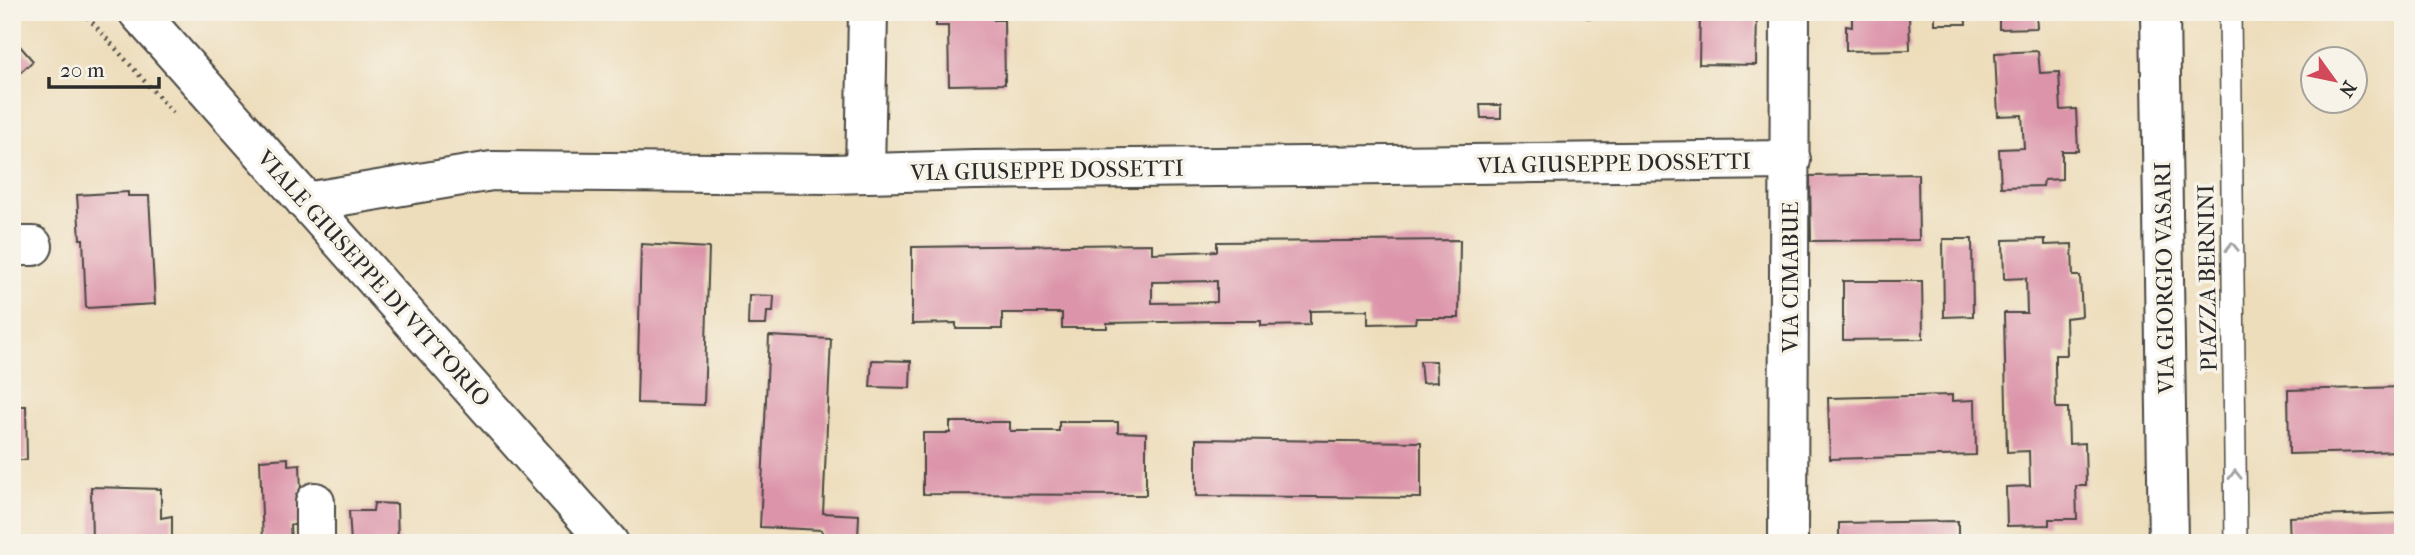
<svg xmlns="http://www.w3.org/2000/svg" width="2415" height="555" font-family="'IM FELL French Canon',serif">
<style>
.building{fill:#dc94aa;fill-rule:evenodd}
.lines{fill:none;stroke-linecap:round;stroke-linejoin:round}
.lane-casing{stroke:#484641;stroke-width:24}
.street-casing{stroke:#484641;stroke-width:42}
.secondary-casing{stroke:#484641;stroke-width:42}
.path{stroke:#484641;stroke-width:4.5;stroke-dasharray:2 5;stroke-linecap:butt}
.lane{stroke:#fff;stroke-width:21}
.street{stroke:#fff;stroke-width:38}
.secondary{stroke:#fff;stroke-width:38}
.oneway{stroke:#a0a0a0}
.labels{text-anchor:middle;stroke-width:7;stroke-linejoin:round;paint-order:stroke}
.street-label{font-size:23px;fill:#2b2b2b;stroke:#f7f3e8}
</style>
<rect width="100%" height="100%" fill="#f7f3e8"/>
<filter id="ink" filterUnits="userSpaceOnUse"><feTurbulence type="fractalNoise" baseFrequency=".0143" numOctaves="2"/><feDisplacementMap in="SourceGraphic" scale="14" xChannelSelector="R" yChannelSelector="G"/><feConvolveMatrix kernelMatrix="1 2 1 2 8 2 1 2 1" color-interpolation-filters="sRGB"/></filter>
<filter id="wash" filterUnits="userSpaceOnUse"><feTurbulence type="fractalNoise" baseFrequency=".00686" numOctaves="4" result="noise"/><feDisplacementMap in="SourceGraphic" scale="28" xChannelSelector="R" yChannelSelector="G"/><feGaussianBlur stdDeviation="1.57" result="paint"/><feColorMatrix in="noise" values="0 0 0 0 0 0 0 0 0 0 0 0 0 0 0 0 0 1.4 0 .05"/><feComposite in="paint" operator="in"/></filter>
<g filter="url(#wash)">
<rect width="100%" height="100%" fill="#edddbb"/>
<g id="blocks">
<g class="building">
<path d="M936,12H994V20H1004L1005,84L949,85L948,26H936Z"/>
<path d="M1587,12H1620V17L1587,18Z"/>
<path d="M1700,12H1757L1756,65L1699,64Z"/>
<path d="M1852,12H1909L1910,50L1846,51V26L1852,27Z"/>
<path d="M1935,12H1965L1966,24H1935Z"/>
<path d="M1999,12H2036L2037,28L1999,29Z"/>
<path d="M2293,12H2345V15L2293,16Z"/>
<path d="M12,37L33,61L12,80Z"/>
<path d="M2038,51L2040,73L2059,72L2061,110L2076,109L2078,151H2062V179L2044,180L2043,186L2001,187L1999,149L2024,148L2022,115L1998,116L1995,53Z"/>
<path d="M1480,105H1501V118H1481Z"/>
<path d="M1918,174L1919,240L1811,241L1810,176Z"/>
<path d="M128,192V196H149L155,304L86,308L83,239H80L77,195Z"/>
<path d="M1943,239H1972L1973,316L1944,317Z"/>
<path d="M2045,239V245L2072,244L2073,276H2080L2082,316L2066,318L2067,355H2055V367L2056,408H2068L2069,444L2085,443L2086,486H2076L2077,519H2049V525L2007,526L2006,487L2030,486L2029,451L2007,452L2004,313H2027L2026,278L2004,279L2003,240Z"/>
<path d="M1460,240L1459,318H1416L1415,323L1368,324V310L1310,311V325L1261,326V321H1217L1107,323V328H1062V313H1002V329H956V323L912,324V247L1152,244V253L1217,251V242ZM1217,281V302L1152,303V282Z"/>
<path d="M641,244L709,248L704,405L637,403Z"/>
<path d="M1843,281H1922L1923,339L1843,340Z"/>
<path d="M749,295L774,296L773,312H767L766,325H748Z"/>
<path d="M769,336L831,339L823,513L859,515L858,538L822,536V530L760,527Z"/>
<path d="M872,360L911,361L910,388L870,387Z"/>
<path d="M1420,361H1436L1437,382L1422,383Z"/>
<path d="M2403,387V451L2289,454L2288,390Z"/>
<path d="M1952,395V401L1975,400L1976,455L1830,459L1828,398Z"/>
<path d="M12,406H26L27,460H12Z"/>
<path d="M950,422H1010V431H1059V422H1118V432L1146,433V495L923,494V433H950Z"/>
<path d="M1196,439L1421,442V498L1196,496Z"/>
<path d="M288,458V465L300,464L302,525H290L291,543H263L260,460Z"/>
<path d="M91,487L161,489V518L172,516V543H92Z"/>
<path d="M374,503L397,504L398,543H351L349,511H373Z"/>
<path d="M2403,513V543H2290L2289,517Z"/>
<path d="M1958,521V543H1839V523Z"/>
</g>
</g>
</g>
<g filter="url(#ink)">
<use href="#blocks" fill-opacity="0" stroke="#484641" stroke-width="2"/>
<g class="lines">
<g class="lane-casing">
<path id="lane" d="M2230,12L2236,543"/>
</g>
<g class="street-casing">
<g id="street">
<path d="M2160,12L2168,543"/>
<path d="M865,173L868,12"/>
<path d="M306,202L492,171L832,174L975,170L1791,160"/>
<path d="M12,246H33"/>
<path d="M315,502V543"/>
<path d="M1788,543L1790,12"/>
</g>
</g>
<g class="secondary-casing">
<path id="secondary" d="M138,12L609,543"/>
</g>
<path class="path" d="M83,12L173,113"/>
<use href="#lane" class="lane"/>
<use href="#street" class="street"/>
<use href="#secondary" class="secondary"/>
</g>
<defs><path id="oneway-chevron" d="M-2-3.5L2.5 0L-2 3.5" fill="none" stroke-width="1.6" stroke-linecap="round" stroke-linejoin="round" transform="scale(1.75)"/></defs>
<g class="oneway">
<use href="#oneway-chevron" transform="translate(2232 247) rotate(-91)"/>
<use href="#oneway-chevron" transform="translate(2235 475) rotate(-91)"/>
</g>
</g>
<g class="labels">
<g class="street-label">
<text transform="translate(1614 163) rotate(-1)" y="8">VIA GIUSEPPE DOSSETTI</text>
<text transform="translate(1047 170) rotate(-1)" y="8">VIA GIUSEPPE DOSSETTI</text>
<text transform="translate(1790 277) rotate(-90)" y="8">VIA CIMABUE</text>
<text transform="translate(374 278) rotate(48)" y="8">VIALE GIUSEPPE DI VITTORIO</text>
<text transform="translate(2164 278) rotate(-91)" y="8">VIA GIORGIO VASARI</text>
<text transform="translate(2207 278) rotate(-91)" y="8">PIAZZA BERNINI</text>
</g>
</g>
<rect width="2415" height="555" fill="none" stroke="#f7f3e8" stroke-width="42"/>
<g transform="translate(2334 80) rotate(123)"><circle r="33" fill="#f7f3e8" stroke="#a5a39c" stroke-width="2"/>
<path d="M0-5L12 26L0 18L-12 26Z" fill="#d1495b"/>
<text y="-10" font-size="19" font-weight="bold" text-anchor="middle" fill="#2b2b2b">N</text>
</g>
<path d="M49 77v10h110v-10" fill="none" stroke="#2b2b2b" stroke-width="3.5"/>
<text x="60" y="77" font-size="21" fill="#2b2b2b" stroke="#f7f3e8" stroke-width="5" paint-order="stroke">20 m</text>
</svg>
